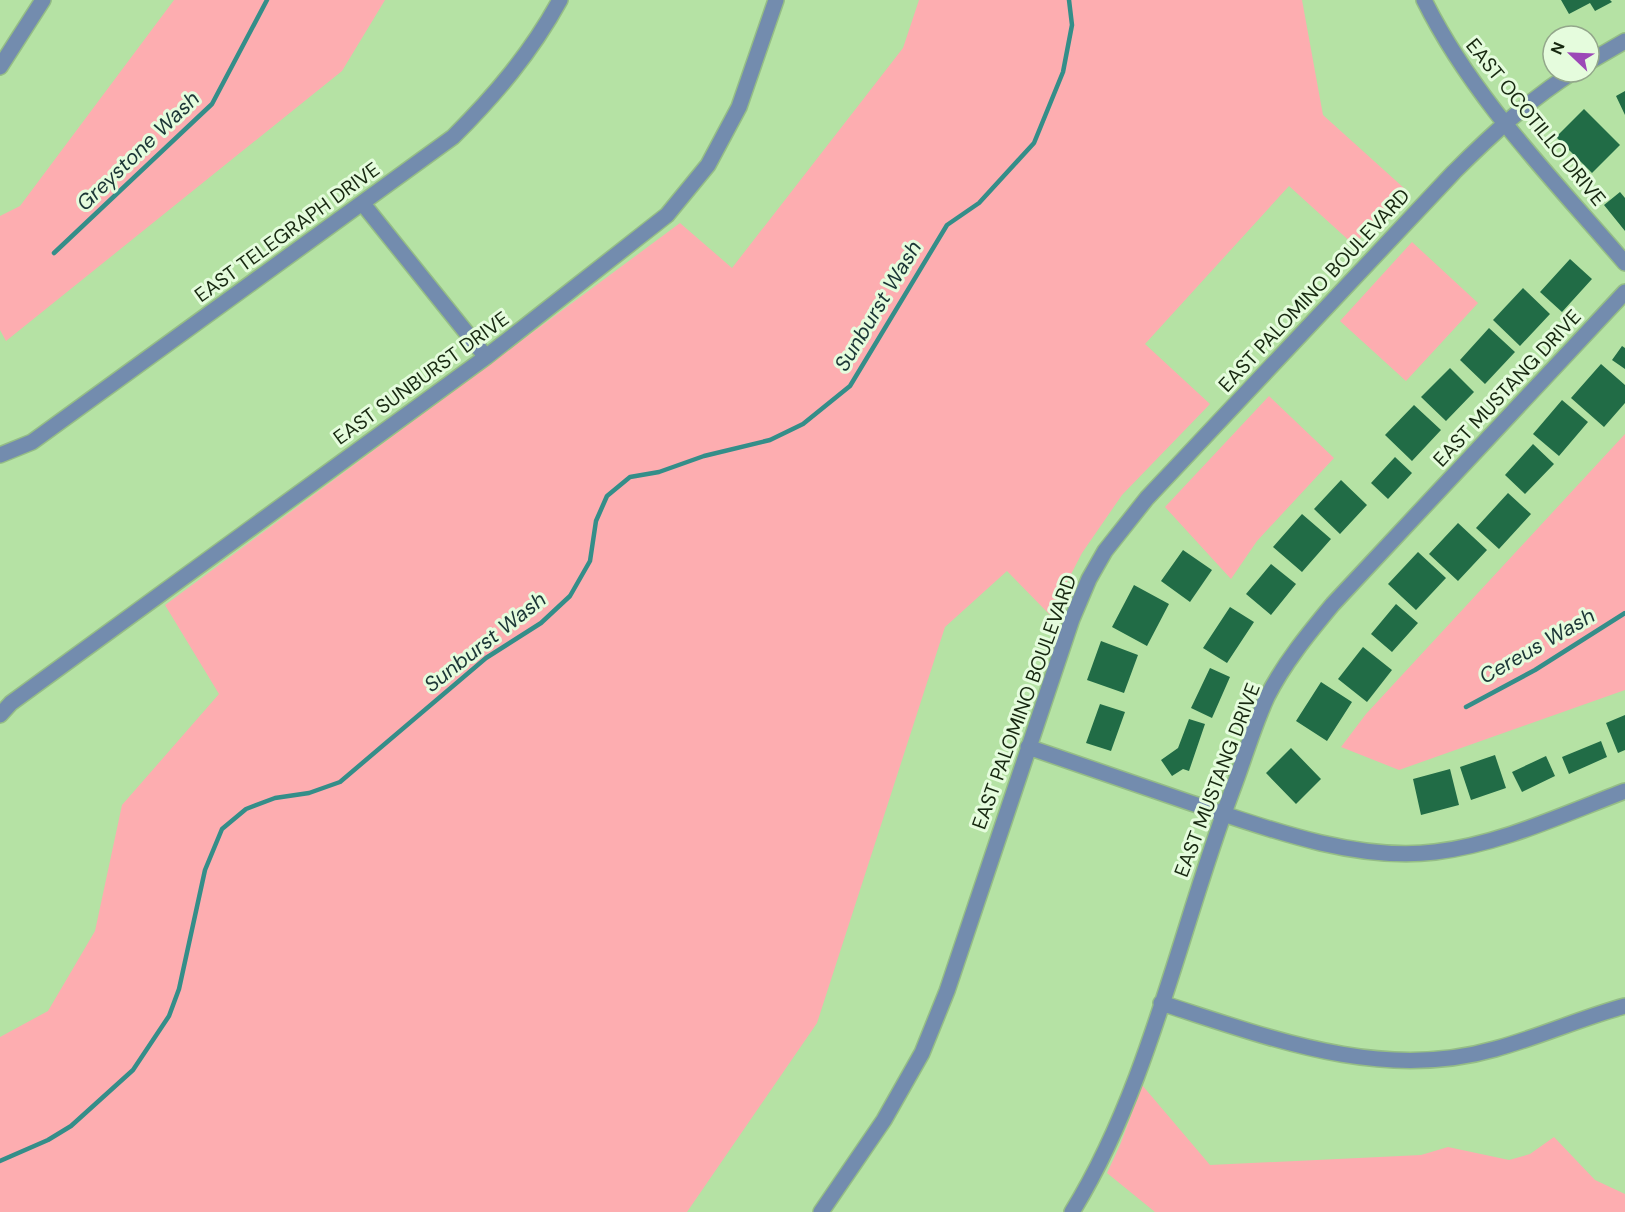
<svg xmlns="http://www.w3.org/2000/svg" width="1625" height="1212" viewBox="0 0 1625 1212" font-family="'DM Sans',sans-serif">
  <style>
    .green { fill: #fdadb0 }
    .lines { fill: none; stroke-linecap: round; stroke-linejoin: round }
    .stream { stroke: #348e89; stroke-width: 4.5 }
    .building { fill: #216c46 }
    .minor-casing { stroke: #95bd86; stroke-width: 18 }
    .minor { stroke: #738cae; stroke-width: 15 }
    .labels { text-anchor: middle; dominant-baseline: central; stroke-width: 6; stroke-linejoin: round; paint-order: stroke }
    .street-label { font-size: 20px; fill: #172810; stroke: #e5fcdd }
    .water-label { font-size: 21px; font-style: italic; fill: #1b3636; stroke: #e5fcdd }
  </style>
  <rect width="100%" height="100%" fill="#b5e2a4"/>
  <path class="green" d="M174,0H385L342,71L6,341L0,330V216L20,206Z
    M919,0H1302L1323,115L1405,189L1354,245L1289,186L1145,344L1210,404L1122,495L1082,553L1050,615L1007,571L945,627L817,1023L687,1212H0V1037L48,1011L95,931L122,805L219,694L165,605L680,223L732,268L903,48Z
    M1412,242L1478,303L1406,381L1340,321Z
    M1269,396L1334,458L1257,541L1231,579L1165,507Z
    M1625,434V690L1399,770L1341,747L1366,714Z
    M1142,1085L1210,1165L1421,1155L1448,1147L1509,1160L1530,1154L1554,1137L1595,1180L1625,1194V1212H1155L1107,1173L1120,1145Z"/>
  <g class="lines">
    <path class="stream" d="M54,253L212,104L267,0
      M1466,707L1535,670L1625,613
      M0,1161L48,1140L71,1126L133,1070L169,1016L179,989L205,870L222,829L246,809L275,798L309,793L340,782L486,658L541,623L570,596L590,561L596,521L607,496L630,477L659,472L704,456L770,440L803,424L850,386L947,225L979,203L1034,143L1063,72L1072,25L1069,0"/>
  </g>
  <path class="building" d="M1561,0H1610L1612,2L1595,11L1590,3L1569,14Z
    M1625,91V115L1616,96Z
    M1584,109L1620,145L1592,173L1556,137Z
    M1620,192L1625,198V231L1604,205Z
    M1570,259L1592,279L1562,312L1540,292Z
    M1523,288L1550,314L1520,346L1493,320Z
    M1489,328L1515,352L1485,384L1460,360Z
    M1622,346L1625,348V369L1612,360Z
    M1601,364L1625,385V403L1604,427L1571,398Z
    M1450,368L1474,392L1446,421L1421,397Z
    M1562,400L1588,422L1559,456L1533,434Z
    M1414,405L1441,430L1412,461L1385,435Z
    M1533,444L1554,464L1525,494L1505,475Z
    M1395,457L1412,473L1388,499L1371,483Z
    M1341,480L1367,505L1340,534L1314,509Z
    M1508,493L1531,514L1499,549L1476,528Z
    M1302,514L1331,539L1302,572L1273,547Z
    M1458,523L1487,550L1458,581L1429,554Z
    M1183,550L1212,570L1190,602L1161,581Z
    M1418,552L1446,578L1416,610L1388,584Z
    M1271,564L1296,584L1271,615L1246,594Z
    M1134,585L1169,604L1147,646L1112,627Z
    M1396,604L1418,623L1392,652L1371,634Z
    M1230,607L1254,622L1227,663L1203,648Z
    M1101,641L1138,655L1124,693L1087,680Z
    M1363,647L1392,670L1367,702L1338,679Z
    M1210,668L1230,677L1212,718L1191,708Z
    M1321,682L1352,702L1327,741L1296,721Z
    M1100,704L1125,712L1111,751L1086,743Z
    M1625,715V750L1618,753L1606,723Z
    M1189,719L1205,724L1189,771L1183,769L1172,776L1161,760L1178,748Z
    M1601,741L1607,757L1569,774L1562,757Z
    M1291,748L1321,779L1296,804L1266,773Z
    M1495,755L1506,788L1471,800L1460,767Z
    M1546,756L1555,776L1522,792L1512,772Z
    M1450,769L1459,805L1421,815L1413,779Z"/>
  <g class="lines">
    <g class="minor-casing">
      <path id="minor" d="M1424,0C1473,99 1554,180 1625,263
        M1589,62L1625,41
        M0,67L43,0
        M363,204L486,357
        M0,455L32,442L453,137C495,95 531,53 560,0
        M0,715L11,703L486,357L667,215L708,165L739,107L776,0
        M1028,747C1082,766 1137,784 1191,803C1265,828 1356,862 1435,852C1501,844 1564,814 1625,791
        M1161,1003C1268,1037 1380,1082 1495,1049C1539,1037 1581,1018 1625,1006
        M821,1212L884,1120L922,1053L947,991L1072,619L1089,579L1105,551L1147,498L1454,172C1492,134 1528,101 1573,72
        M1072,1212C1149,1087 1180,929 1232,791C1244,760 1253,727 1267,697C1284,663 1309,633 1333,604L1625,292"/>
    </g>
    <use href="#minor" class="minor"/>
  </g>
  <g class="labels">
    <g class="street-label">
      <text transform="translate(1536 122) rotate(51)">EAST OCOTILLO DRIVE</text>
      <text transform="translate(287 232) rotate(-36)">EAST TELEGRAPH DRIVE</text>
      <text transform="translate(1314 290) rotate(-47)">EAST PALOMINO BOULEVARD</text>
      <text transform="translate(421 378) rotate(-36)">EAST SUNBURST DRIVE</text>
      <text transform="translate(1507 388) rotate(-47)">EAST MUSTANG DRIVE</text>
      <text transform="translate(1024 702) rotate(-70)">EAST PALOMINO BOULEVARD</text>
      <text transform="translate(1217 780) rotate(-69)">EAST MUSTANG DRIVE</text>
    </g>
    <g class="water-label">
      <text transform="translate(138 151) rotate(-44)">Greystone Wash</text>
      <text transform="translate(878 306) rotate(-59)">Sunburst Wash</text>
      <text transform="translate(485 642) rotate(-38)">Sunburst Wash</text>
      <text transform="translate(1537 646) rotate(-30)">Cereus Wash</text>
    </g>
  </g>
  <g transform="translate(1571 54) rotate(293)"><circle r="28" fill="#e5fcdd" stroke="#93a78b" stroke-width="1.5"/>
  <path d="M0-4.5L10 22L0 15L-10 22Z" fill="#9c48b7"/>
  <text y="-9" font-size="16" font-weight="bold" text-anchor="middle" fill="#172810">N</text>
  </g>
</svg>
